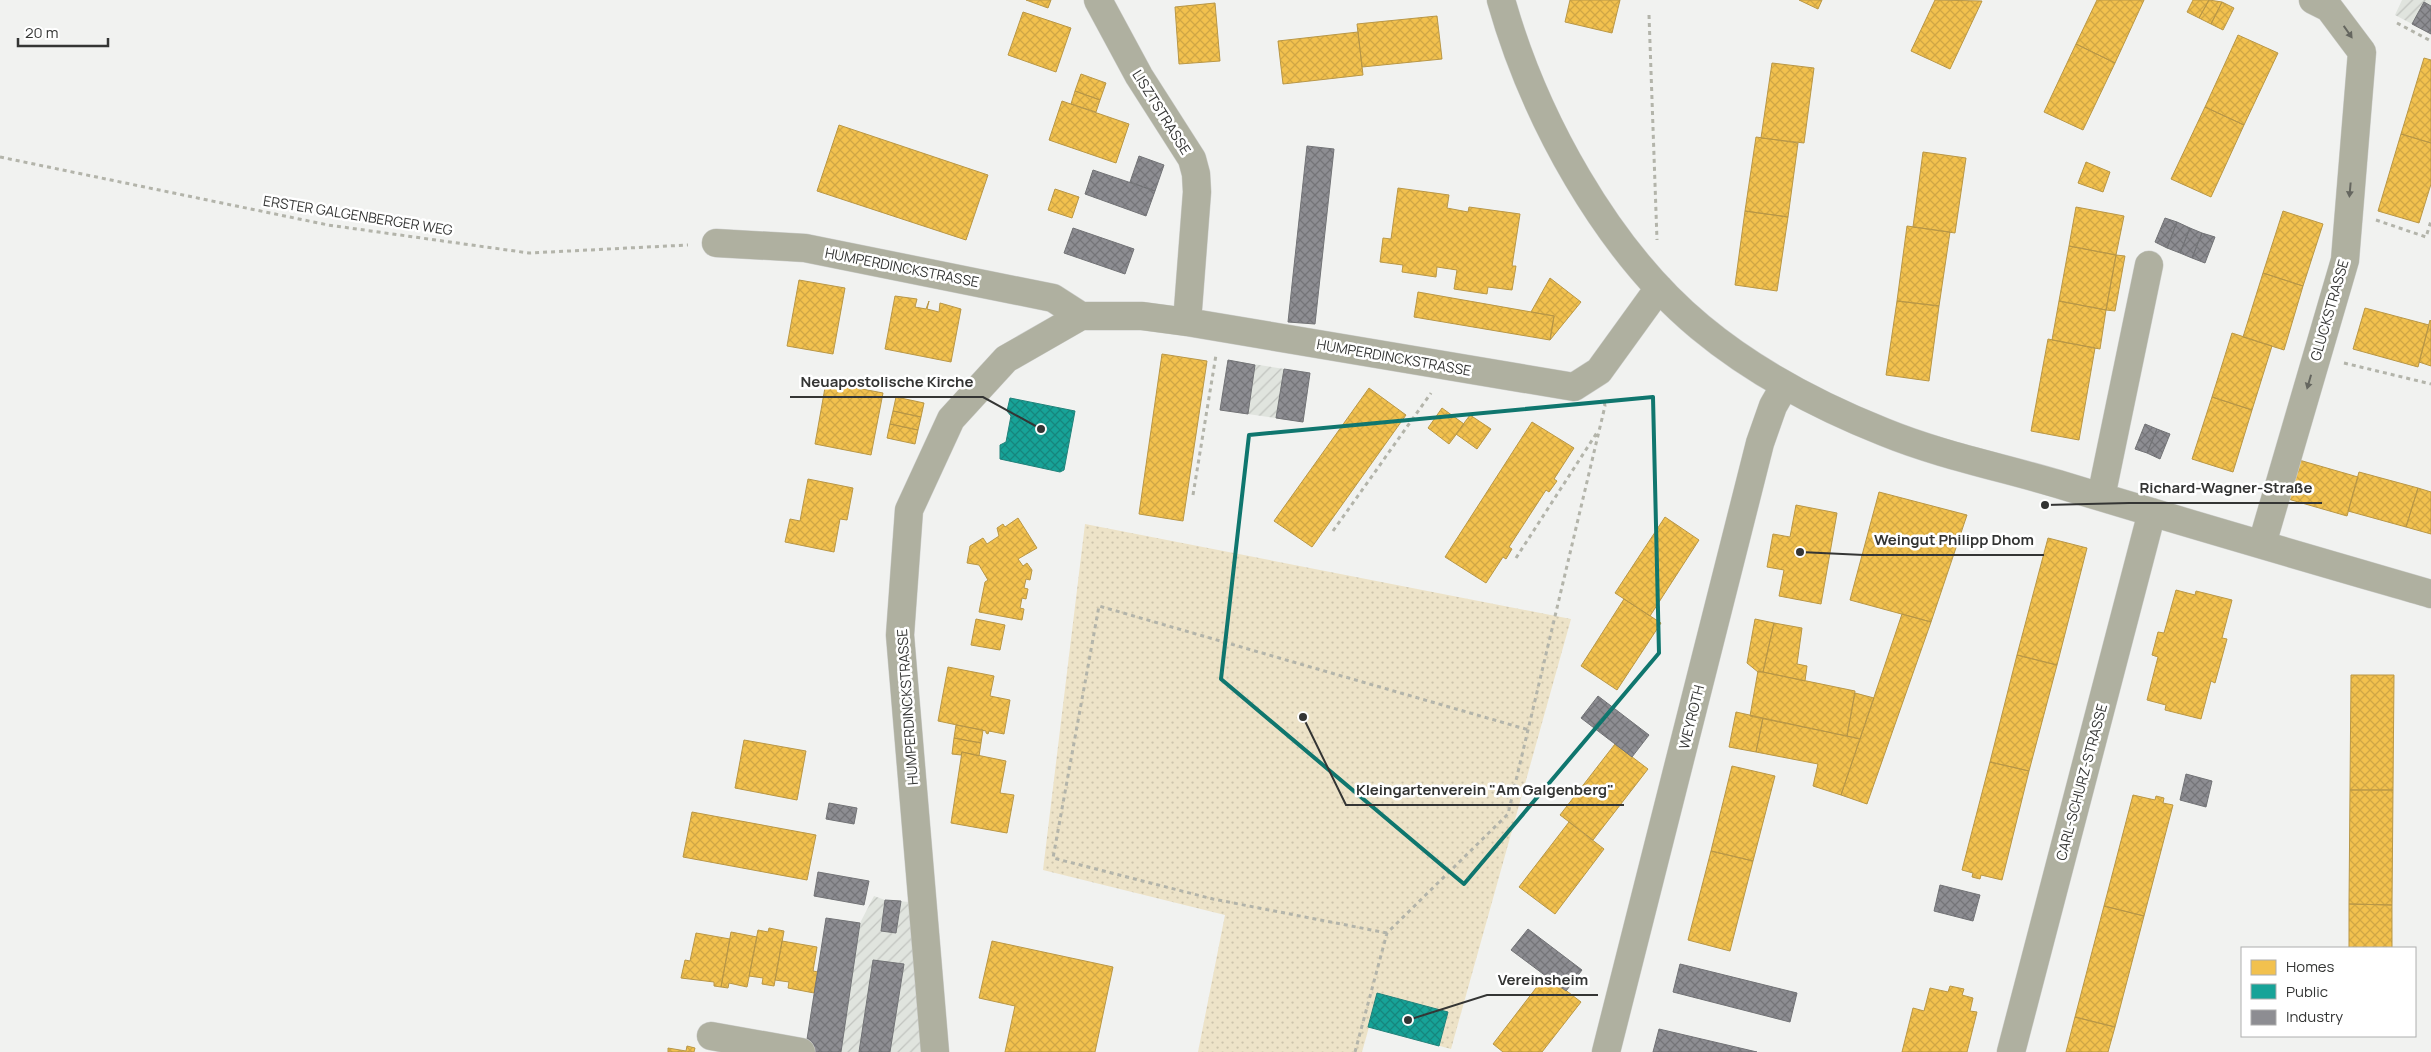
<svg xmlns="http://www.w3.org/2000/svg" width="2431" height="1052" viewBox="0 0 2431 1052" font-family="Manrope,sans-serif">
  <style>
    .industrial { fill: url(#industrial-furrows) }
    .park { fill: url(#park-dots) }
    .homes { fill: url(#homes-cross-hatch); stroke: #b99746 }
    .public { fill: url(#public-cross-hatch); stroke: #20827a }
    .industry { fill: url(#industry-cross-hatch); stroke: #727376 }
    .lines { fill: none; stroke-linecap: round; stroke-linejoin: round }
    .minor-casing { stroke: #cfd0ce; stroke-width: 29 }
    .path { stroke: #b3b4aa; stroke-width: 3; stroke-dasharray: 4 4; stroke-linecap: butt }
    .minor { stroke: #afb0a0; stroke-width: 28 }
    .oneway { fill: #65665f }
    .marked { fill: none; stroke: #0f766e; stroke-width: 4; stroke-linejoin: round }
    .labels { text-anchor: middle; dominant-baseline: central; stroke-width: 5; stroke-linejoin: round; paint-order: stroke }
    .street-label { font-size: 14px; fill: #343534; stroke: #fff }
    .leader { fill: none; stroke: #343534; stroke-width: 2 }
    .callout-dot { fill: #343534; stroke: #fff; stroke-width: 2 }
    .callout-label { font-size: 15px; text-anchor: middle; font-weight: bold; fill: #343534; stroke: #fff; stroke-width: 5; stroke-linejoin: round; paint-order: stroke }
  </style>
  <defs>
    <pattern id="industrial-furrows" width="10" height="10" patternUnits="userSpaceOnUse" patternTransform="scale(1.25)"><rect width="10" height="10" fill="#e0e4de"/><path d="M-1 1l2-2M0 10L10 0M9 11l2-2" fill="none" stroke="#c1c4bf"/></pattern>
    <pattern id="park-dots" width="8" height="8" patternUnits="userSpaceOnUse" patternTransform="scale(1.25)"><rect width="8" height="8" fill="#ede3c8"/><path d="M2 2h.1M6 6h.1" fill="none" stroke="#ccc3ac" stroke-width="1.8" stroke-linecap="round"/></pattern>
    <pattern id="homes-cross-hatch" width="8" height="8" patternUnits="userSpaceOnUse" patternTransform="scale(1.25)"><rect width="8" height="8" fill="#f2c14e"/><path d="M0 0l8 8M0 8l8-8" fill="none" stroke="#d0a645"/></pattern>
    <pattern id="public-cross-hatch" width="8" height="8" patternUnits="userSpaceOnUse" patternTransform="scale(1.25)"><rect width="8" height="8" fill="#17a398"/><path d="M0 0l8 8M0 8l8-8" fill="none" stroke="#16867d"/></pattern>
    <pattern id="industry-cross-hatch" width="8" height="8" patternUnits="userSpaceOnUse" patternTransform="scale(1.25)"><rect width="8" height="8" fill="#8d8d92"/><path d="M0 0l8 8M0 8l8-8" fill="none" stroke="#747478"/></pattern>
  </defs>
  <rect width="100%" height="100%" fill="#f1f2f0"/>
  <path class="industrial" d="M2402,0H2431V34L2395,15Z
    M1228,360L1310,373L1303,422L1220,410Z
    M874,896L885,900L922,903L935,1052H805L826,918L860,923Z"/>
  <path class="park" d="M1085,524L1571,619L1451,1049L1369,1027L1362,1052H1198L1225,915L1043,870Z"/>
  <path class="homes" d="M1026,0H1051L1048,8Z
    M1570,0H1620L1612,33L1565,22Z
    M1799,0H1822L1818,9Z
    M1935,0L1982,1L1950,69L1911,51Z
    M2097,0H2144L2115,63L2076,44Z
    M2193,0H2209L2199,18L2187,12Z
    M2209,0L2222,2L2211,24L2199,18Z
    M2222,2L2234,8L2223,30L2211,24Z
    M1215,3L1220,61L1179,64L1175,7Z
    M1023,12L1071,28L1056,72L1008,55Z
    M1437,16L1442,59L1362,67L1357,24Z
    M1358,32L1363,75L1283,84L1278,41Z
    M2238,35L2278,53L2244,125L2205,107Z
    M2076,44L2115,63L2083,130L2044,112Z
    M2424,58L2431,60V143L2401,134Z
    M1772,63L1814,68L1804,143L1761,138Z
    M1081,74L1106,83L1100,100L1075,91Z
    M1075,91L1100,100L1096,112L1071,104Z
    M1062,101L1129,124L1116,163L1049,140Z
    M2205,107L2244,125L2211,197L2171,179Z
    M839,125L988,175L966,240L817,191Z
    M2401,134L2431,143V184L2419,223L2378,211Z
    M1756,137L1798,143L1788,217L1745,211Z
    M1923,152L1966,158L1955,233L1913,227Z
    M2086,162L2110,172L2103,192L2078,183Z
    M1398,188L1449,195L1447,208L1468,212L1469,207L1520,214L1512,266H1516L1512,290L1488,287L1487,294L1454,289L1457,270L1437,267L1436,277L1402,272L1403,265L1380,262L1383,238L1391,239Z
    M1055,189L1079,197L1072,218L1048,210Z
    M2076,207L2124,216L2116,255L2069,246Z
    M1745,211L1788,217L1777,291L1735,285Z
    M2283,211L2323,224L2303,286L2263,273Z
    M1907,226L1950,232L1939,306L1897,301Z
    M2069,246L2116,255L2106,310L2059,301Z
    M2116,255L2125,256L2115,311L2106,310Z
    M2263,273L2303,286L2284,350L2243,337Z
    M1550,278L1581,302L1550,340L1554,316L1531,312Z
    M799,280L845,288L833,354L787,346Z
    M1418,292L1554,316L1550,340L1414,317Z
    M895,296L917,299L915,307L926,309L929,301L927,309L939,312L940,303L961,309L951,362L885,349Z
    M1897,301L1939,306L1929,381L1886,375Z
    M2059,301L2106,310L2100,349L2052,340Z
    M2365,308L2429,325L2418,367L2353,349Z
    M2430,320L2431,321V366L2419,362Z
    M2232,333L2272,346L2252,410L2212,397Z
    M2048,339L2095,348L2079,440L2031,431Z
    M1162,354L1207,361L1183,521L1139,514Z
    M826,382L883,393L871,455L815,444Z
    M1369,388L1406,415L1312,547L1274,521Z
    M896,397L924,403L921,417L893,411Z
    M2212,397L2252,410L2233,472L2192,459Z
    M1442,408L1464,424L1449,444L1428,428Z
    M893,411L921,417L918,430L890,424Z
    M1470,415L1491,429L1477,449L1456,434Z
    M1532,422L1574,448L1554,479L1557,481L1549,492L1546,490L1509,547L1512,549L1506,559L1503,557L1486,583L1445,557Z
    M890,424L918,430L915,444L887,438Z
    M2299,460L2358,477L2347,516L2288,499Z
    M2359,472L2418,488L2406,527L2348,511Z
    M808,479L853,488L847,520L840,519L834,552L785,542L790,519L800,521Z
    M2418,488L2431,492V534L2406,527Z
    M1879,492L1967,515L1931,622L1850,600Z
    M1796,505L1837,513L1821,604L1779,596L1784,570L1767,567L1773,534L1790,537Z
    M1665,517L1699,540L1650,616L1615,593Z
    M1018,518L1037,548L1018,559L1023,566L1027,563L1032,570L1030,580L1026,579L1024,588L1028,589L1026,599L1022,598L1020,608L1024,609L1022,620L979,612L985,582L988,580L979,565L967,563L970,546L983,538L987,544L999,536L997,528L1003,524L1005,527Z
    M2048,538L2087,548L2057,665L2017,655Z
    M2176,590L2195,595L2196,591L2232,600L2222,638L2227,639L2215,683L2211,681L2201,719L2165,710L2166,705L2147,700L2158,657L2152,655L2158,632L2164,633Z
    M1624,599L1661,623L1617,690L1581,666Z
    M1902,614L1931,622L1867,804L1841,795Z
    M976,619L1005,625L1000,650L971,645Z
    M1755,619L1774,623L1763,672H1758L1747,663Z
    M1774,623L1802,628L1797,664L1807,666L1805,681L1763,672Z
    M2017,655L2057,665L2029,771L1990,762Z
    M948,667L994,676L990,696L1010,700L1004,734L989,731L988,734L986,733V731L938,721Z
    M1758,671L1855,691L1847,736L1750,716Z
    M2351,675H2394L2393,790H2350Z
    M1855,693L1874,698L1860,739L1847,736Z
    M1736,712L1763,718L1756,752L1729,747Z
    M1763,718L1860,739L1841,795L1813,786L1818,764L1756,752Z
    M956,725L983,730L981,743L954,738Z
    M954,738L981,743L979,756L962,752L961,755L952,754Z
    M744,740L806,751L797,800L735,788Z
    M1615,744L1648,769L1593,840L1560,815Z
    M962,752L1006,761L1000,793L1014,795L1007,833L951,823Z
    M1990,762L2029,771L2002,880L1981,875L1980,879L1972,877L1973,873L1962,870Z
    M1732,766L1775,776L1753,861L1711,851Z
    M2350,790H2393L2392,905L2349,904Z
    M2133,795L2155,800L2156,796L2164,798L2163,803L2173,805L2144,916L2104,906Z
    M692,812L816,835L807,880L683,857Z
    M1569,822L1604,849L1555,914L1519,887Z
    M1711,851L1753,861L1730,951L1688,940Z
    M2349,904L2392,905V948H2349Z
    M2104,906L2144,916L2115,1027L2075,1017Z
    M769,928L784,931L774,986L762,984L763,978L749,976L758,930L768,932Z
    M731,932L757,937L747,987L729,983L728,988L721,987Z
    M696,933L730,939L721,987L714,986V982L681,978L685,960L690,961Z
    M782,941L817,947L813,971L818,972L814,993L788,988L789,982L775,980Z
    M992,941L1113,967L1095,1052H1005L1015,1006L979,998Z
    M1546,975L1581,1002L1542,1052H1503L1493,1044Z
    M1950,986L1964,989L1962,995L1973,998L1970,1011L1977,1012L1967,1052H1902L1913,1008L1924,1011L1930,988L1948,992Z
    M2075,1017L2115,1027L2108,1052H2066Z
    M687,1046L695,1048L694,1052H668V1048L686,1051Z"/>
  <path class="public" d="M1010,398L1075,411L1064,470L1060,472L1000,459V445L1006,442L1011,416L1007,411Z
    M1377,993L1448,1012L1439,1046L1368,1027Z"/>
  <path class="industry" d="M2424,2L2431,6V34L2412,24Z
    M1307,146L1334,149L1315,324L1288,322Z
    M1139,156L1164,165L1155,191L1130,182Z
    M1093,170L1155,191L1146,216L1085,194Z
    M2165,218L2177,222L2167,248L2155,242Z
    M2177,222L2190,228L2180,253L2167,248Z
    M1073,228L1134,249L1125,274L1064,253Z
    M2190,228L2202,233L2192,258L2180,253Z
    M2202,233L2215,237L2205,263L2192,258Z
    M1228,360L1255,365L1248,414L1220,410Z
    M1284,369L1310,373L1303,422L1276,418Z
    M2145,424L2157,429L2147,453L2135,449Z
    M2157,429L2170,434L2160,459L2147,453Z
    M1598,696L1649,735L1632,757L1581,718Z
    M2186,774L2212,781L2206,807L2180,800Z
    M829,803L857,808L854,824L826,819Z
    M818,872L869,881L864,905L814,896Z
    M1940,885L1980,895L1973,921L1934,911Z
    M885,900L901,901L896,933L881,931Z
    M826,918L860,923L841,1052H805Z
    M1528,929L1582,970L1566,991L1511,950Z
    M873,960L904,964L890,1052H859Z
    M1680,964L1797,993L1790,1022L1673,992Z
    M1659,1029L1757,1052H1653Z"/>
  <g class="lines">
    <g class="minor-casing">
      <path id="minor" d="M1098,0L1139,76L1192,159L1196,174L1197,192L1187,322
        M1501,0C1534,117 1606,249 1700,327C1754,372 1819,406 1884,432C1940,455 2001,467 2058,484C2182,522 2307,558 2431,594
        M716,243L805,248L1053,298L1081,316
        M2101,497L2149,265
        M2262,544L2345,260L2362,52L2329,8L2313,0
        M711,1036L801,1052
        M935,1052L900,635L909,510L951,419L1006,359L1081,316H1142L1187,322L1574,387L1599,371L1659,288
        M1606,1052L1760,443L1773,406L1785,385
        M2011,1052L2152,512"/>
    </g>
    <path class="path" d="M1649,15L1657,240
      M2397,23L2431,41
      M0,157L328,225L529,253L688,245
      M2376,220L2426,237L2431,221
      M2344,363L2431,384
      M1193,495L1216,355
      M1333,531L1431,393
      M1516,558L1598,431
      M1387,933L1213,899L1053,858L1099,606L1529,730
      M1355,1052L1387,933L1508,814L1605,406L1604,401"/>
    <use href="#minor" class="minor"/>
  </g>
  <defs><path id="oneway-solid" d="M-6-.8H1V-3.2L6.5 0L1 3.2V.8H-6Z" transform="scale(1.25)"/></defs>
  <g class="oneway">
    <use href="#oneway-solid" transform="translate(2348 32) rotate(55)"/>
    <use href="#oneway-solid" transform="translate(2350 190) rotate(95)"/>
    <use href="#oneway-solid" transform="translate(2309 382) rotate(106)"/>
  </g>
  <path class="marked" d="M1653,397L1659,653L1464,884L1221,679L1249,435Z"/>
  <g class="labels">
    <g class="street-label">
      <text transform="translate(1162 112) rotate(58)">LISZTSTRASSE</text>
      <text transform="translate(358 215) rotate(9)">ERSTER GALGENBERGER WEG</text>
      <text transform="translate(902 267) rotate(11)">HUMPERDINCKSTRASSE</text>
      <text transform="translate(2329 310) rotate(-74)">GLUCKSTRASSE</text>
      <text transform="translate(1394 357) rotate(10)">HUMPERDINCKSTRASSE</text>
      <text transform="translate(907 707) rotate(-94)">HUMPERDINCKSTRASSE</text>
      <text transform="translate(1691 717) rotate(-76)">WEYROTH</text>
      <text transform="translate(2081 782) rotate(-75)">CARL-SCHURZ-STRASSE</text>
    </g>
  </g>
  <path class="leader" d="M1041 429L983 397H790M2045 505L2129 503H2322M1800 552L1864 555H2044M1303 717L1346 805H1624M1408 1020L1487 995H1598"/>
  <g class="callout-dot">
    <circle cx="1041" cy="429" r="5"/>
    <circle cx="2045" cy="505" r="5"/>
    <circle cx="1800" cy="552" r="5"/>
    <circle cx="1303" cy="717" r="5"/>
    <circle cx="1408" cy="1020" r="5"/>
  </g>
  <g class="callout-label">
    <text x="887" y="387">Neuapostolische Kirche</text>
    <text x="2226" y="493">Richard-Wagner-Straße</text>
    <text x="1954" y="545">Weingut Philipp Dhom</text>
    <text x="1485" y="795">Kleingartenverein "Am Galgenberg"</text>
    <text x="1543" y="985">Vereinsheim</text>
  </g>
  <rect x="2241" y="947" width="175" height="90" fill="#ffffff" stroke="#aeaeae"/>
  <rect x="2251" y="960" width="25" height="15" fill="#f2c14e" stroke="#aeaeae"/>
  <text x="2286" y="972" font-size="15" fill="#343534">Homes</text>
  <rect x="2251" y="984" width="25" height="15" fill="#17a398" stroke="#aeaeae"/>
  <text x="2286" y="997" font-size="15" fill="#343534">Public</text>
  <rect x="2251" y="1010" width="25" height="15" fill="#8d8d92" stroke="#aeaeae"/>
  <text x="2286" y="1022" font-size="15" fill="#343534">Industry</text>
  <path d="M18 38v8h90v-8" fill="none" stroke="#343534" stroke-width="2.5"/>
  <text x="25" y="38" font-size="15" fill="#343534" stroke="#ffffff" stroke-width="4" paint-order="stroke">20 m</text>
</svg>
